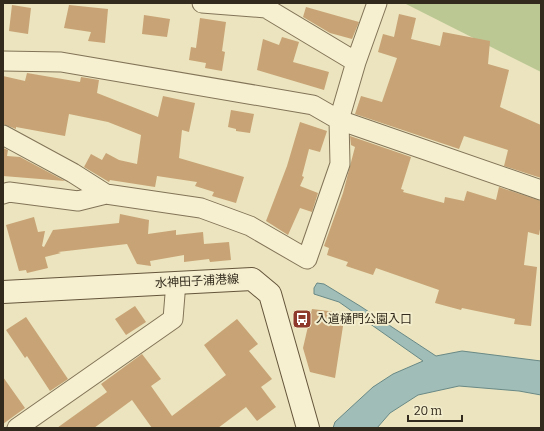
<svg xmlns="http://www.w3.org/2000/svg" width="544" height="431" viewBox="0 0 544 431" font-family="Bitter,'Noto Sans JP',serif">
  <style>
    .green { fill: #bbc893 }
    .water { fill: #a1bdb8; stroke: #698986 }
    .building { fill: #c8a375 }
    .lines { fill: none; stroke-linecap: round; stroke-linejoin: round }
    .street-casing { stroke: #827458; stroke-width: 21 }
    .secondary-casing { stroke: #64553b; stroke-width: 24 }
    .street { stroke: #f7f0d0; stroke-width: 19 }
    .secondary { stroke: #f7f0d0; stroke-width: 22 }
    .labels { text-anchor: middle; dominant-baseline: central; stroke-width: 4; stroke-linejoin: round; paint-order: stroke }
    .street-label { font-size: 12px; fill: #322a1c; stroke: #f3edcd }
    .poi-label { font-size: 12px; fill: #322a1c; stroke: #f3edcd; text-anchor: start }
  </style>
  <rect width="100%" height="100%" fill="#ebe4be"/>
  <path class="green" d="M404,3H541V72Z"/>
  <path class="water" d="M317,283L324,284L360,306L436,356L462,351L541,361V395L519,391L459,386L418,395L390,413L377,428H333L335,422L373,387L393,374L423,361L339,302L314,294V288Z"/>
  <path class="building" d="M12,5L31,8L28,34L9,31Z
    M69,5L108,9L105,43L88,41L91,32L64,28Z
    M306,7L359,22L352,39L330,33L303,17Z
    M399,14L416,18L411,39L440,46L443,32L490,41L488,64L509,70L500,107L541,125V178L504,166L508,150L464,136L459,149L355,114L361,96L382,102L397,58L378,52L383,34L394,37Z
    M144,15L170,19L167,37L142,34Z
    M200,18L226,22L222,51L225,52L222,71L205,68L206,63L189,60L191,47L196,48Z
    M282,37L299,42L293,62L329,72L324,90L257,70L263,39L279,45Z
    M27,73L80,82L81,77L99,80L97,93L158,117L163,96L195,103L189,132L182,130L179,158L244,177L236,203L212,196L214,192L195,186L197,182L157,176L155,187L110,180L109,182L84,167L91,154L102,160L106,153L119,160L137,164L141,135L108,122L69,114L65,136L16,127V129L3,124V76L25,81Z
    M231,110L254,114L250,133L236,131V129L228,127Z
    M300,122L327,131L320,152L309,149L302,176L304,177L300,186L318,193L312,212L300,208L288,235L266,221L287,166Z
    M350,136L411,157L401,189L404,190L403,192L444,203L445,197L464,201L467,191L496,200L499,187L541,201V223L539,235L528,232L524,265L537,267L531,326L514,324L515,319L462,308L461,310L435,303L439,290L376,268L373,275L346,266L348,262L327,255L329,248L324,246L343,193L355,147L351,145Z
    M3,148L8,150L7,156L20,157L65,181L3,176Z
    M120,214L149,220L148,234L176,230V235L203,232L204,244L229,242L231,260L210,262L209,259L184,262V255L150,261L151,266L137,264L127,244L58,252L61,253L45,257L48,268L27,273L26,270L19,271L6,225L34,217L38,232L45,231L42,246L44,247L53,230L119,223Z
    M135,306L146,322L126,335L115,319Z
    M312,309L345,313L335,378L310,372L303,348Z
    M26,317L68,379L50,391L27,356L25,358L6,330Z
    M237,319L258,344L249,351L272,379L261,387L276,407L257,421L246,407L218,428H152L132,400L94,428H57L107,392L101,384L142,354L161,379L151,386L172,416L226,375L204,345Z
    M3,377L25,408L3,424Z"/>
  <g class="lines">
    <g class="street-casing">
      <path id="street" d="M202,3L266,8L356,62
        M3,61L61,62L313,105L339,120L541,190
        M3,135L73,173L106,194
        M3,194L9,192L78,201L106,194L201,208L250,226L307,259L340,164L339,120L356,62L377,3
        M17,428L173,319L176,282"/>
    </g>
    <g class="secondary-casing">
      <path id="secondary" d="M3,292L252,279L270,294L308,428"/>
    </g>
    <use href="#street" class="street"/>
    <use href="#secondary" class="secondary"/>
  </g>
  <defs>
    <g id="bus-square" transform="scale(1)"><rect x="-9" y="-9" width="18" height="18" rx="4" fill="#8e372b" stroke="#f3edcd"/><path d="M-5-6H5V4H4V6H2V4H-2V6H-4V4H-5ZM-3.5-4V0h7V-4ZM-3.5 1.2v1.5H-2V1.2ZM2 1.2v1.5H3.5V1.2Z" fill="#fff"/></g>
  </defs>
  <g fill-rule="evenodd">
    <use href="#bus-square" x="302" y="319"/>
  </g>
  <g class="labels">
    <g class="street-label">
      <text transform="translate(197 281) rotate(-3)">水神田子浦港線</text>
    </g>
    <g class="poi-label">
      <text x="316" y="319">入道樋門公園入口</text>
    </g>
  </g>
  <rect width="544" height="431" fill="none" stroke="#322a1c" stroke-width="8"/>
  <path d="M408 415v6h54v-6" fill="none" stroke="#322a1c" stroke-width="2"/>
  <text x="414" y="415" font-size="12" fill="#322a1c" stroke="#f3edcd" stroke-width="3" paint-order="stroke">20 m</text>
</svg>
